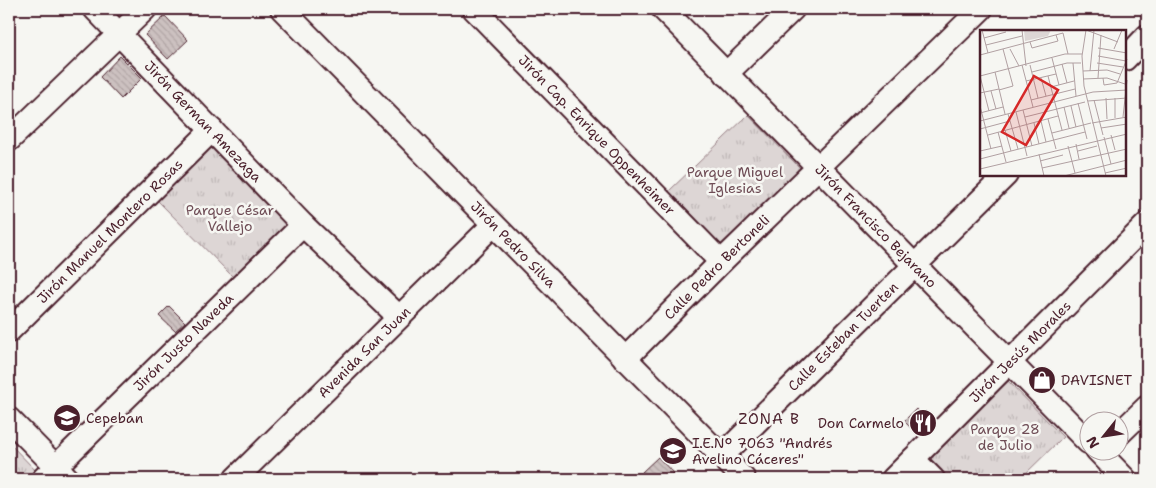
<svg xmlns="http://www.w3.org/2000/svg" width="1156" height="488" viewBox="0 0 1156 488" font-family="'Shantell Sans',sans-serif">
  <style>
    .grass { fill: url(#grass-tufts); stroke: #947a80 }
    .building { fill: url(#building-back-hatch); stroke: #4a1f2b }
    .lines { fill: none; stroke-linecap: round; stroke-linejoin: round }
    .minor-casing { stroke: #4a1f2b; stroke-width: 26 }
    .minor { stroke: #f6f6f2; stroke-width: 22 }
    .labels { text-anchor: middle; dominant-baseline: central; stroke-width: 5; stroke-linejoin: round; paint-order: stroke }
    .street-label { font-size: 14px; fill: #4a1f2b; stroke: #f6f6f2 }
    .park-label { font-size: 14px; fill: #6f4d56; stroke: #f6f6f2 }
    .poi-label { font-size: 14px; fill: #4a1f2b; stroke: #f6f6f2; text-anchor: start }
    .neighbourhood-label { font-size: 15px; letter-spacing: 1px; fill: #4a1f2b; stroke: #f6f6f2 }
    .inset-road { fill: none; stroke: #b1a0a2; stroke-width: 1 }
    .view { fill: #d62828; fill-opacity: 0.15; stroke: #d62828; stroke-width: 2.5 }
    .inset-edge { fill: none; stroke: #4a1f2b; stroke-width: 2.5 }
  </style>
  <defs>
    <pattern id="grass-tufts" width="24" height="20" patternUnits="userSpaceOnUse" patternTransform="scale(1.25)"><rect width="24" height="20" fill="#ddd6d5"/><path d="M3 7l-1-3M5 7V3M7 7l1-3M15 17l-1-3M17 17v-4M19 17l1-3" fill="none" stroke="#bfb7b7"/></pattern>
    <pattern id="building-back-hatch" width="6" height="6" patternUnits="userSpaceOnUse" patternTransform="scale(1.25)"><rect width="6" height="6" fill="#ccc1c0"/><path d="M-1 5l2 2M0 0l6 6M5-1l2 2" fill="none" stroke="#b1a5a5"/></pattern>
  </defs>
  <rect width="100%" height="100%" fill="#f6f6f2"/>
  <filter id="ink" filterUnits="userSpaceOnUse"><feTurbulence type="fractalNoise" baseFrequency=".02" numOctaves="2"/><feDisplacementMap in="SourceGraphic" scale="10" xChannelSelector="R" yChannelSelector="G"/><feConvolveMatrix kernelMatrix="1 2 1 2 8 2 1 2 1" color-interpolation-filters="sRGB"/></filter>
  <g filter="url(#ink)">
    <path class="grass" d="M748,115L802,170L723,246L669,191Z
      M213,145L291,225L236,280L157,200Z
      M1006,379L1063,437L1020,479H950L927,456Z
      M9,443L39,474L33,479H9Z"/>
    <path class="building" d="M165,16L188,40L168,59L145,35Z
      M120,56L142,78L121,99L100,77Z
      M169,306L185,322L175,331L159,316Z
      M916,409L929,422L917,434L904,421Z
      M658,457L673,473L666,479H649L642,472Z"/>
    <g class="lines">
      <g class="minor-casing">
        <g id="minor">
          <path id="s1" d="M95,9L303,225L399,317"/>
          <path id="s2" d="M282,9L744,479"/>
          <path id="s3" d="M474,9L721,262"/>
          <path id="s4" d="M663,9L1088,442"/>
          <path d="M1125,59L1147,36"/>
          <path d="M726,74L793,9"/>
          <path d="M9,140L145,9"/>
          <path id="s5" d="M9,331L212,130"/>
          <path id="s6" d="M625,359L721,262L981,9"/>
          <path d="M9,419L68,479"/>
          <path d="M1118,435L1147,407"/>
          <path d="M1097,450L1125,479"/>
          <path id="s7" d="M722,456L1006,175"/>
          <path d="M913,459L933,479"/>
          <path id="s8" d="M43,479L303,225"/>
          <path id="s9" d="M235,479L493,225"/>
          <path id="s10" d="M893,479L1147,224"/>
        </g>
      </g>
      <use href="#minor" class="minor"/>
    </g>
  </g>
  <defs>
    <g id="shop-disc" transform="scale(1.4375)"><circle r="9.5" fill="#4a1f2b" stroke="#f6f6f2"/><path d="M-5-2.5h2.3a2.7 3.5 0 0 1 5.4 0H5L5.5 6h-11ZM-1.5-2.5h3a1.5 2.3 0 0 0-3 0Z" fill="#fff"/></g>
    <g id="university-disc" transform="scale(1.4375)"><circle r="9.5" fill="#4a1f2b" stroke="#f6f6f2"/><path d="M0-5L7-2L0 1L-7-2ZM-4 1L0 2.5L4 1V4Q0 6-4 4Z" fill="#fff"/></g>
    <g id="restaurant-disc" transform="scale(1.4375)"><circle r="9.5" fill="#4a1f2b" stroke="#f6f6f2"/><path d="M-5-6h1v4h1v-4h1v4h1v-4h1v5L-1.5 .5V6h-2V.5L-5-1ZM5-6V6H3V1.5H1.5Q1.5-4 5-6Z" fill="#fff"/></g>
    <g id="school-disc" transform="scale(1.4375)"><circle r="9.5" fill="#4a1f2b" stroke="#f6f6f2"/><path d="M0-5L7-2L0 1L-7-2ZM-4 1L0 2.5L4 1V4Q0 6-4 4Z" fill="#fff"/></g>
  </defs>
  <g fill-rule="evenodd">
    <use href="#shop-disc" x="1042" y="380"/>
    <use href="#university-disc" x="67" y="418"/>
    <use href="#restaurant-disc" x="923" y="423"/>
    <use href="#school-disc" x="673" y="451"/>
  </g>
  <g class="labels">
    <g class="street-label">
      <text stroke="none"><textPath href="#s1" startOffset="156">Jirón German Amezaga</textPath></text>
      <text stroke="none"><textPath href="#s3" startOffset="176">Jirón Cap. Enrique Oppenheimer</textPath></text>
      <text stroke="none"><textPath href="#s4" startOffset="304">Jirón Francisco Bejarano</textPath></text>
      <text stroke="none"><textPath href="#s5" startOffset="142">Jirón Manuel Montero Rosas</textPath></text>
      <text stroke="none"><textPath href="#s2" startOffset="330">Jirón Pedro Silva</textPath></text>
      <text stroke="none"><textPath href="#s6" startOffset="130">Calle Pedro Bertoneli</textPath></text>
      <text stroke="none"><textPath href="#s7" startOffset="170">Calle Esteban Tuerten</textPath></text>
      <text stroke="none"><textPath href="#s8" startOffset="196">Jirón Justo Naveda</textPath></text>
      <text stroke="none"><textPath href="#s10" startOffset="180">Jirón Jesús Morales</textPath></text>
      <text stroke="none"><textPath href="#s9" startOffset="181">Avenida San Juan</textPath></text>
    </g>
    <g class="park-label">
      <text x="735" y="172">Parque Miguel<tspan x="735" dy="16">Iglesias</tspan></text>
      <text x="230" y="210">Parque César<tspan x="230" dy="16">Vallejo</tspan></text>
      <text x="1005" y="429">Parque 28<tspan x="1005" dy="16">de Julio</tspan></text>
    </g>
    <g class="poi-label">
      <text x="1061" y="380">DAVISNET</text>
      <text x="86" y="418">Cepeban</text>
      <text x="904" y="423" text-anchor="end">Don Carmelo</text>
      <text x="692" y="443">I.E.N° 7063 "Andrés<tspan x="692" dy="16">Avelino Cáceres"</tspan></text>
    </g>
    <g class="neighbourhood-label">
      <text x="769" y="419">ZONA B</text>
    </g>
  </g>
  <g transform="translate(980 30)">
    <rect width="146" height="146" fill="#f6f6f2"/>
    <path d="M44,0H71L68,6L45,11Z" fill="#ddd6d5"/>
    <path class="inset-road" d="M2,0L8,23M42,0L46,36M106,0L138,12M106,0L102,26L104,56L126,146M4,8L26,2M50,12L52,18L78,11L76,5M6,15L42,6M118,18L147,23M30,19L39,36M134,19L142,0M0,25L83,3L88,24M118,26L146,31M72,28L79,55M93,33L96,66M117,33L143,37M82,34L87,53M42,35L53,77M50,35L58,68M103,41L127,40L140,44M110,41L114,0M15,42L25,84M52,42L87,33H101M0,46L9,81M0,46L85,24H102M68,46L82,100M61,48L66,66M118,48L121,5M123,48L124,55L137,53L147,29M103,49L127,48L145,54M46,51L76,44M71,57L94,51M19,60L33,56L23,19M11,61L16,79M0,63L19,59M126,68L127,89M135,68V88M51,70L95,59M114,70L123,105M108,71L147,68M98,73L107,109M0,76L11,119M91,76L96,97M84,77L89,98M43,80L52,116M36,82L47,126M0,83L23,77M28,84L38,119M45,87L105,72M143,87L147,50M68,89L76,119M0,91L113,62L147,60M61,91L66,112M54,93L59,114M112,93L147,87M121,98L147,94M0,99L30,91M25,100L31,121M18,102L26,132M72,103L111,93M8,105L78,86M131,105L135,120M124,107L131,134M96,114L99,129M88,116L95,143M0,121L22,116M98,121L117,116M59,124L64,146M0,129L105,102M60,131L83,125M62,138L147,119M0,139L147,104M125,143L147,138M84,146L147,130"/>
    <path class="view" d="M54,46L78,60L46,115L22,102Z"/>
    <rect width="146" height="146" class="inset-edge"/>
  </g>
  <rect width="1156" height="488" fill="none" stroke="#f6f6f2" stroke-width="30"/>
  <rect x="15" y="15" width="1126" height="458" fill="none" stroke="#4a1f2b" stroke-width="2" filter="url(#ink)"/>
  <g transform="translate(1104 436) rotate(240)"><circle r="24" fill="#f6f6f2" stroke="#b1a0a2"/>
  <path d="M0-4L9 19L0 12L-9 19Z" fill="#4a1f2b"/>
  <text y="-8" font-size="14" font-weight="bold" text-anchor="middle" fill="#4a1f2b">N</text>
  </g>
</svg>
